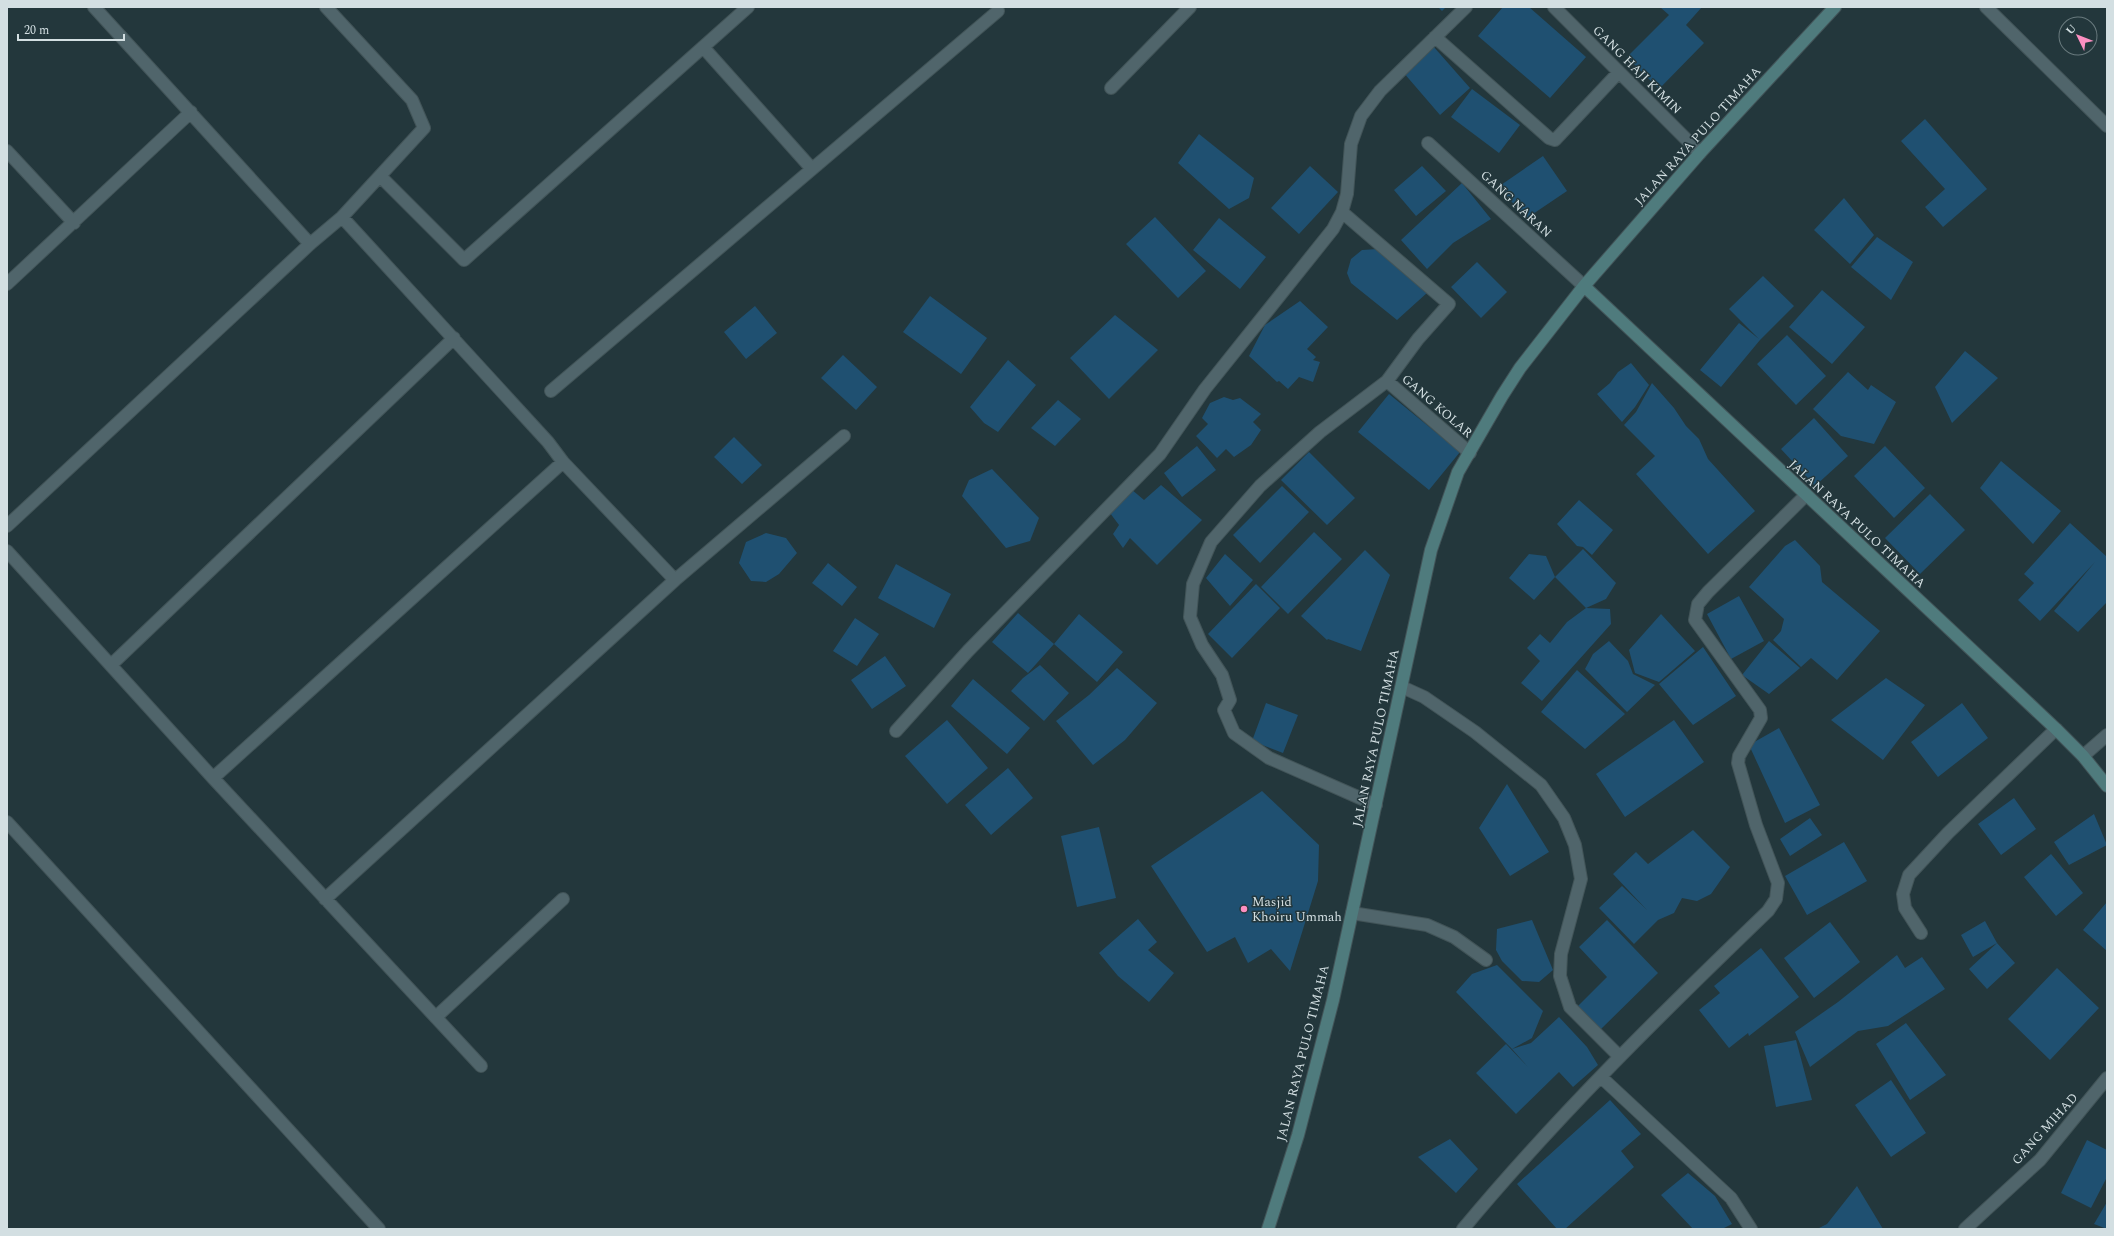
<svg xmlns="http://www.w3.org/2000/svg" width="2114" height="1236" viewBox="0 0 2114 1236" font-family="Spectral,serif">
  <style>
    .building { fill: #1f5071 }
    .lines { fill: none; stroke-linecap: round; stroke-linejoin: round }
    .lane-casing { stroke: #425458; stroke-width: 14 }
    .street-casing { stroke: #425458; stroke-width: 14 }
    .secondary-casing { stroke: #425458; stroke-width: 14 }
    .lane { stroke: #50656b; stroke-width: 12 }
    .street { stroke: #50656b; stroke-width: 12 }
    .secondary { stroke: #4f7b7d; stroke-width: 12 }
    .poi-dot { fill: #fc8fc1; stroke: #23373c; stroke-width: 1.5 }
    .labels { text-anchor: middle; dominant-baseline: central; stroke-width: 3; stroke-linejoin: round; paint-order: stroke }
    .street-label { font-size: 13px; fill: #d3dfe2; stroke: #23373c }
    .poi-label { font-size: 13px; fill: #d3dfe2; stroke: #23373c; text-anchor: start }
  </style>
  <rect width="100%" height="100%" fill="#23373c"/>
  <path class="building" d="M1438,7H1446L1442,11Z
    M1503,7H1529L1586,57L1550,98L1478,36Z
    M1660,7H1702L1686,25L1704,43L1659,89L1627,57L1669,15Z
    M1433,46L1470,88L1440,115L1403,72Z
    M1472,89L1520,125L1499,153L1451,117Z
    M1925,119L1987,189L1943,227L1925,207L1945,189L1901,141Z
    M1199,134L1254,178L1249,198L1229,209L1178,163Z
    M1543,156L1567,191L1527,218L1498,187Z
    M1310,166L1338,192L1299,234L1271,208Z
    M1422,166L1446,191L1416,216L1394,190Z
    M1462,183L1491,219L1453,243L1427,269L1401,240Z
    M1844,198L1874,235L1850,264L1814,230Z
    M1155,217L1206,271L1178,298L1126,244Z
    M1219,218L1266,257L1240,289L1193,250Z
    M1877,237L1913,262L1891,300L1851,267Z
    M1378,249L1428,292L1397,320L1351,283L1347,273L1351,259L1362,250Z
    M1477,262L1507,292L1481,318L1451,287Z
    M1763,276L1794,306L1760,340L1721,387L1700,370L1739,323L1759,339L1729,309Z
    M1822,290L1865,327L1832,364L1789,327Z
    M930,296L987,338L961,374L903,332Z
    M1300,301L1328,327L1307,349L1316,357L1313,360L1320,362L1313,382L1299,377L1288,389L1279,381L1277,382L1249,356L1265,325Z
    M755,306L777,333L746,359L724,332Z
    M1115,315L1158,350L1109,399L1070,358Z
    M1787,335L1826,376L1796,405L1757,364Z
    M1965,351L1998,378L1952,423L1935,387Z
    M843,355L877,387L856,410L821,378Z
    M1008,360L1036,385L998,432L984,423L970,407Z
    M1631,363L1649,385L1635,407L1622,422L1597,394L1610,383L1618,372Z
    M1848,372L1868,390L1871,385L1896,402L1874,444L1841,436L1813,409Z
    M1652,383L1674,408L1686,426L1699,439L1708,459L1755,511L1708,554L1636,474L1655,456L1624,425L1636,412Z
    M1389,394L1460,452L1429,490L1358,432Z
    M1224,397L1233,400L1240,398L1261,414L1253,422L1261,430L1251,445L1234,457L1226,449L1217,458L1196,436L1208,424L1202,418L1210,403Z
    M1058,400L1081,419L1055,446L1031,428Z
    M1814,418L1848,456L1815,486L1781,449Z
    M734,437L762,465L742,484L714,457Z
    M1197,446L1216,470L1182,497L1164,473Z
    M1885,446L1925,488L1894,518L1854,476Z
    M1309,452L1355,498L1327,525L1281,480Z
    M2001,461L2061,511L2033,544L1980,488Z
    M992,469L1039,518L1030,541L1006,548L962,496L969,480Z
    M1161,485L1202,520L1157,565L1130,538L1123,548L1113,534L1119,525L1110,513L1131,489L1144,500Z
    M1282,486L1309,512L1260,563L1233,535Z
    M1930,494L1965,530L1920,574L1885,538Z
    M1579,500L1613,530L1592,555L1583,547L1577,546L1557,524Z
    M2070,523L2107,557V602L2078,632L2054,611L2095,562L2040,621L2018,600L2034,583L2024,574Z
    M1314,532L1342,559L1288,614L1261,587Z
    M766,533L786,538L797,553L779,574L766,582L751,581L739,563L746,542Z
    M1795,540L1820,566L1822,582L1880,631L1837,680L1811,658L1801,667L1773,640L1781,631L1784,619L1749,587L1785,546Z
    M1583,549L1616,583L1606,599L1586,608L1555,577Z
    M1365,550L1390,575L1361,651L1328,639L1327,640L1301,616Z
    M1225,554L1253,580L1230,606L1206,578Z
    M1529,554L1546,556L1555,577L1534,600L1509,578Z
    M828,563L857,587L842,606L812,583Z
    M896,564L951,594L934,628L878,598Z
    M1256,584L1280,608L1232,658L1208,634Z
    M1739,596L1764,641L1731,659L1707,614Z
    M1586,608L1610,609L1611,624L1542,701L1521,683L1540,661L1527,648L1540,634L1550,643L1567,622Z
    M1018,613L1054,644L1028,673L992,642Z
    M1079,614L1123,652L1097,682L1054,644Z
    M1661,614L1695,651L1659,682L1635,673L1629,650Z
    M855,618L879,634L857,666L833,651Z
    M1609,641L1628,661L1633,674L1655,685L1627,712L1585,669L1593,654Z
    M1769,641L1800,668L1769,694L1742,675Z
    M1703,647L1736,696L1693,725L1659,684Z
    M885,656L906,686L872,709L851,680Z
    M1040,665L1069,693L1044,721L1011,691L1023,678Z
    M1117,668L1157,703L1125,740L1093,765L1056,721L1089,695Z
    M1577,670L1625,714L1585,749L1541,712Z
    M1886,678L1925,705L1883,760L1831,720Z
    M973,679L1030,728L1007,754L951,706Z
    M1266,703L1298,715L1283,753L1252,741Z
    M1962,703L1988,738L1938,777L1911,742Z
    M947,720L988,768L947,804L905,756Z
    M1674,720L1704,762L1625,817L1596,774Z
    M1779,728L1820,805L1785,823L1749,745Z
    M1008,768L1033,798L991,835L965,805Z
    M1507,784L1549,852L1510,876L1479,828Z
    M1262,791L1319,845L1318,881L1290,971L1271,949L1248,963L1235,937L1207,952L1151,866Z
    M2014,798L2036,829L2001,855L1978,824Z
    M2094,814L2107,845L2069,865L2054,842Z
    M1810,818L1822,835L1790,856L1780,839Z
    M1099,827L1116,898L1077,907L1061,836Z
    M1693,830L1730,867L1711,894L1697,901L1682,898L1674,913L1658,920L1634,944L1599,908L1622,886L1647,910L1613,874L1636,852L1648,864Z
    M1844,842L1867,881L1807,915L1785,876Z
    M2051,854L2083,893L2056,916L2024,877Z
    M2107,902V951L2083,930Z
    M1138,919L1157,942L1148,950L1174,973L1149,1002L1118,976L1099,953Z
    M1532,920L1553,970L1539,982L1522,981L1502,961L1496,950L1497,929Z
    M1607,920L1658,973L1600,1030L1577,1007L1607,977L1579,947Z
    M1985,921L1997,943L2015,963L1987,989L1969,969L1997,943L1973,957L1961,935Z
    M1830,922L1860,962L1814,998L1784,958Z
    M1761,948L1799,997L1749,1036L1748,1033L1729,1048L1699,1010L1720,993L1714,986Z
    M1897,955L1905,968L1922,957L1945,989L1888,1026L1858,1031L1810,1067L1795,1032L1838,1002Z
    M1497,965L1543,1011L1532,1038L1512,1049L1456,992L1472,974Z
    M2057,968L2099,1008L2050,1060L2008,1019Z
    M1559,1017L1587,1047L1598,1065L1573,1087L1559,1072L1516,1114L1476,1073L1506,1044L1528,1067L1512,1049L1531,1043Z
    M1906,1023L1946,1075L1910,1100L1876,1044Z
    M1796,1040L1812,1100L1776,1107L1764,1046Z
    M1891,1080L1926,1133L1891,1157L1855,1105Z
    M1610,1100L1641,1134L1621,1151L1634,1167L1565,1229H1557L1517,1184Z
    M1450,1139L1478,1169L1456,1193L1418,1157Z
    M2087,1140L2107,1150V1177L2091,1208L2061,1193Z
    M1688,1173L1715,1196L1732,1224L1722,1229H1693L1661,1195Z
    M1857,1186L1883,1229H1817L1827,1224Z
    M2107,1202V1229L2094,1224Z"/>
  <g class="lines">
    <g class="lane-casing">
      <path id="lane" d="M1352,913L1427,925L1454,937L1486,960
        M436,1017L563,899"/>
    </g>
    <g class="street-casing">
      <path id="street" d="M94,7L310,244
        M1554,7L1700,153
        M1986,7L2107,126
        M1435,37L1549,138L1555,140L1619,72
        M703,47L812,169
        M1111,88L1190,7
        M1428,143L1584,286
        M7,151L74,223
        M380,176L464,260L748,7
        M1342,212L1449,304L1418,339L1387,381L1320,432L1260,486L1211,542L1193,584L1190,617L1202,645L1222,675L1230,700L1224,710L1234,733L1269,758L1376,805
        M7,284L191,112
        M1387,381L1470,453
        M551,391L998,11
        M7,526L310,244L342,217L424,128L412,100L326,7
        M7,551L213,778L481,1066
        M675,580L844,436
        M111,665L454,338
        M1402,687L1424,697L1475,732L1541,785L1564,818L1575,845L1581,879L1561,954L1560,976L1570,1007L1619,1056
        M896,731L968,651L1160,454L1205,389L1333,229L1342,212L1347,194L1351,144L1361,116L1380,91L1466,7
        M2083,756L2107,735
        M213,778L563,462
        M7,822L379,1229
        M325,899L675,580L563,462L548,442L342,217
        M1921,933L1905,908L1903,894L1909,875L1948,833L2056,729
        M1601,1077L1731,1198L1751,1229
        M1463,1229C1557,1116 1662,1013 1768,911L1776,899L1778,883L1756,825L1738,763L1739,756L1761,718L1760,710L1695,620L1698,604L1708,592L1806,495
        M1965,1229L2040,1160L2107,1078"/>
    </g>
    <g class="secondary-casing">
      <path id="secondary" d="M1584,286L2056,729L2083,756L2107,786
        M1268,1229L1298,1135L1333,1000L1431,550L1458,472L1502,396L1520,368L1584,286L1700,153L1835,7"/>
    </g>
    <use href="#lane" class="lane"/>
    <use href="#street" class="street"/>
    <use href="#secondary" class="secondary"/>
  </g>
  <circle class="poi-dot" cx="1244" cy="909" r="4"/>
  <g class="labels">
    <g class="street-label">
      <text transform="translate(1637 70) rotate(45)">GANG HAJI KIMIN</text>
      <text transform="translate(1698 136) rotate(-48)">JALAN RAYA PULO TIMAHA</text>
      <text transform="translate(1516 204) rotate(43)">GANG NARAN</text>
      <text transform="translate(1437 406) rotate(41)">GANG KOLAR</text>
      <text transform="translate(1857 524) rotate(43)">JALAN RAYA PULO TIMAHA</text>
      <text transform="translate(1376 738) rotate(-78)">JALAN RAYA PULO TIMAHA</text>
      <text transform="translate(1303 1053) rotate(-76)">JALAN RAYA PULO TIMAHA</text>
      <text transform="translate(2045 1129) rotate(-48)">GANG MIHAD</text>
    </g>
    <g class="poi-label">
      <text x="1252" y="902">Masjid<tspan x="1252" dy="15">Khoiru Ummah</tspan></text>
    </g>
  </g>
  <rect width="2114" height="1236" fill="none" stroke="#d3dfe2" stroke-width="16"/>
  <g transform="translate(2078 36) rotate(313)"><circle r="19" fill="#23373c" stroke="#697a7e"/>
  <path d="M0-3L7 15L0 10L-7 15Z" fill="#fc8fc1"/>
  <text y="-6" font-size="11" font-weight="bold" text-anchor="middle" fill="#d3dfe2">U</text>
  </g>
  <path d="M18 34v6h106v-6" fill="none" stroke="#d3dfe2" stroke-width="2"/>
  <text x="24" y="34" font-size="12" fill="#d3dfe2" stroke="#23373c" stroke-width="3" paint-order="stroke">20 m</text>
</svg>
